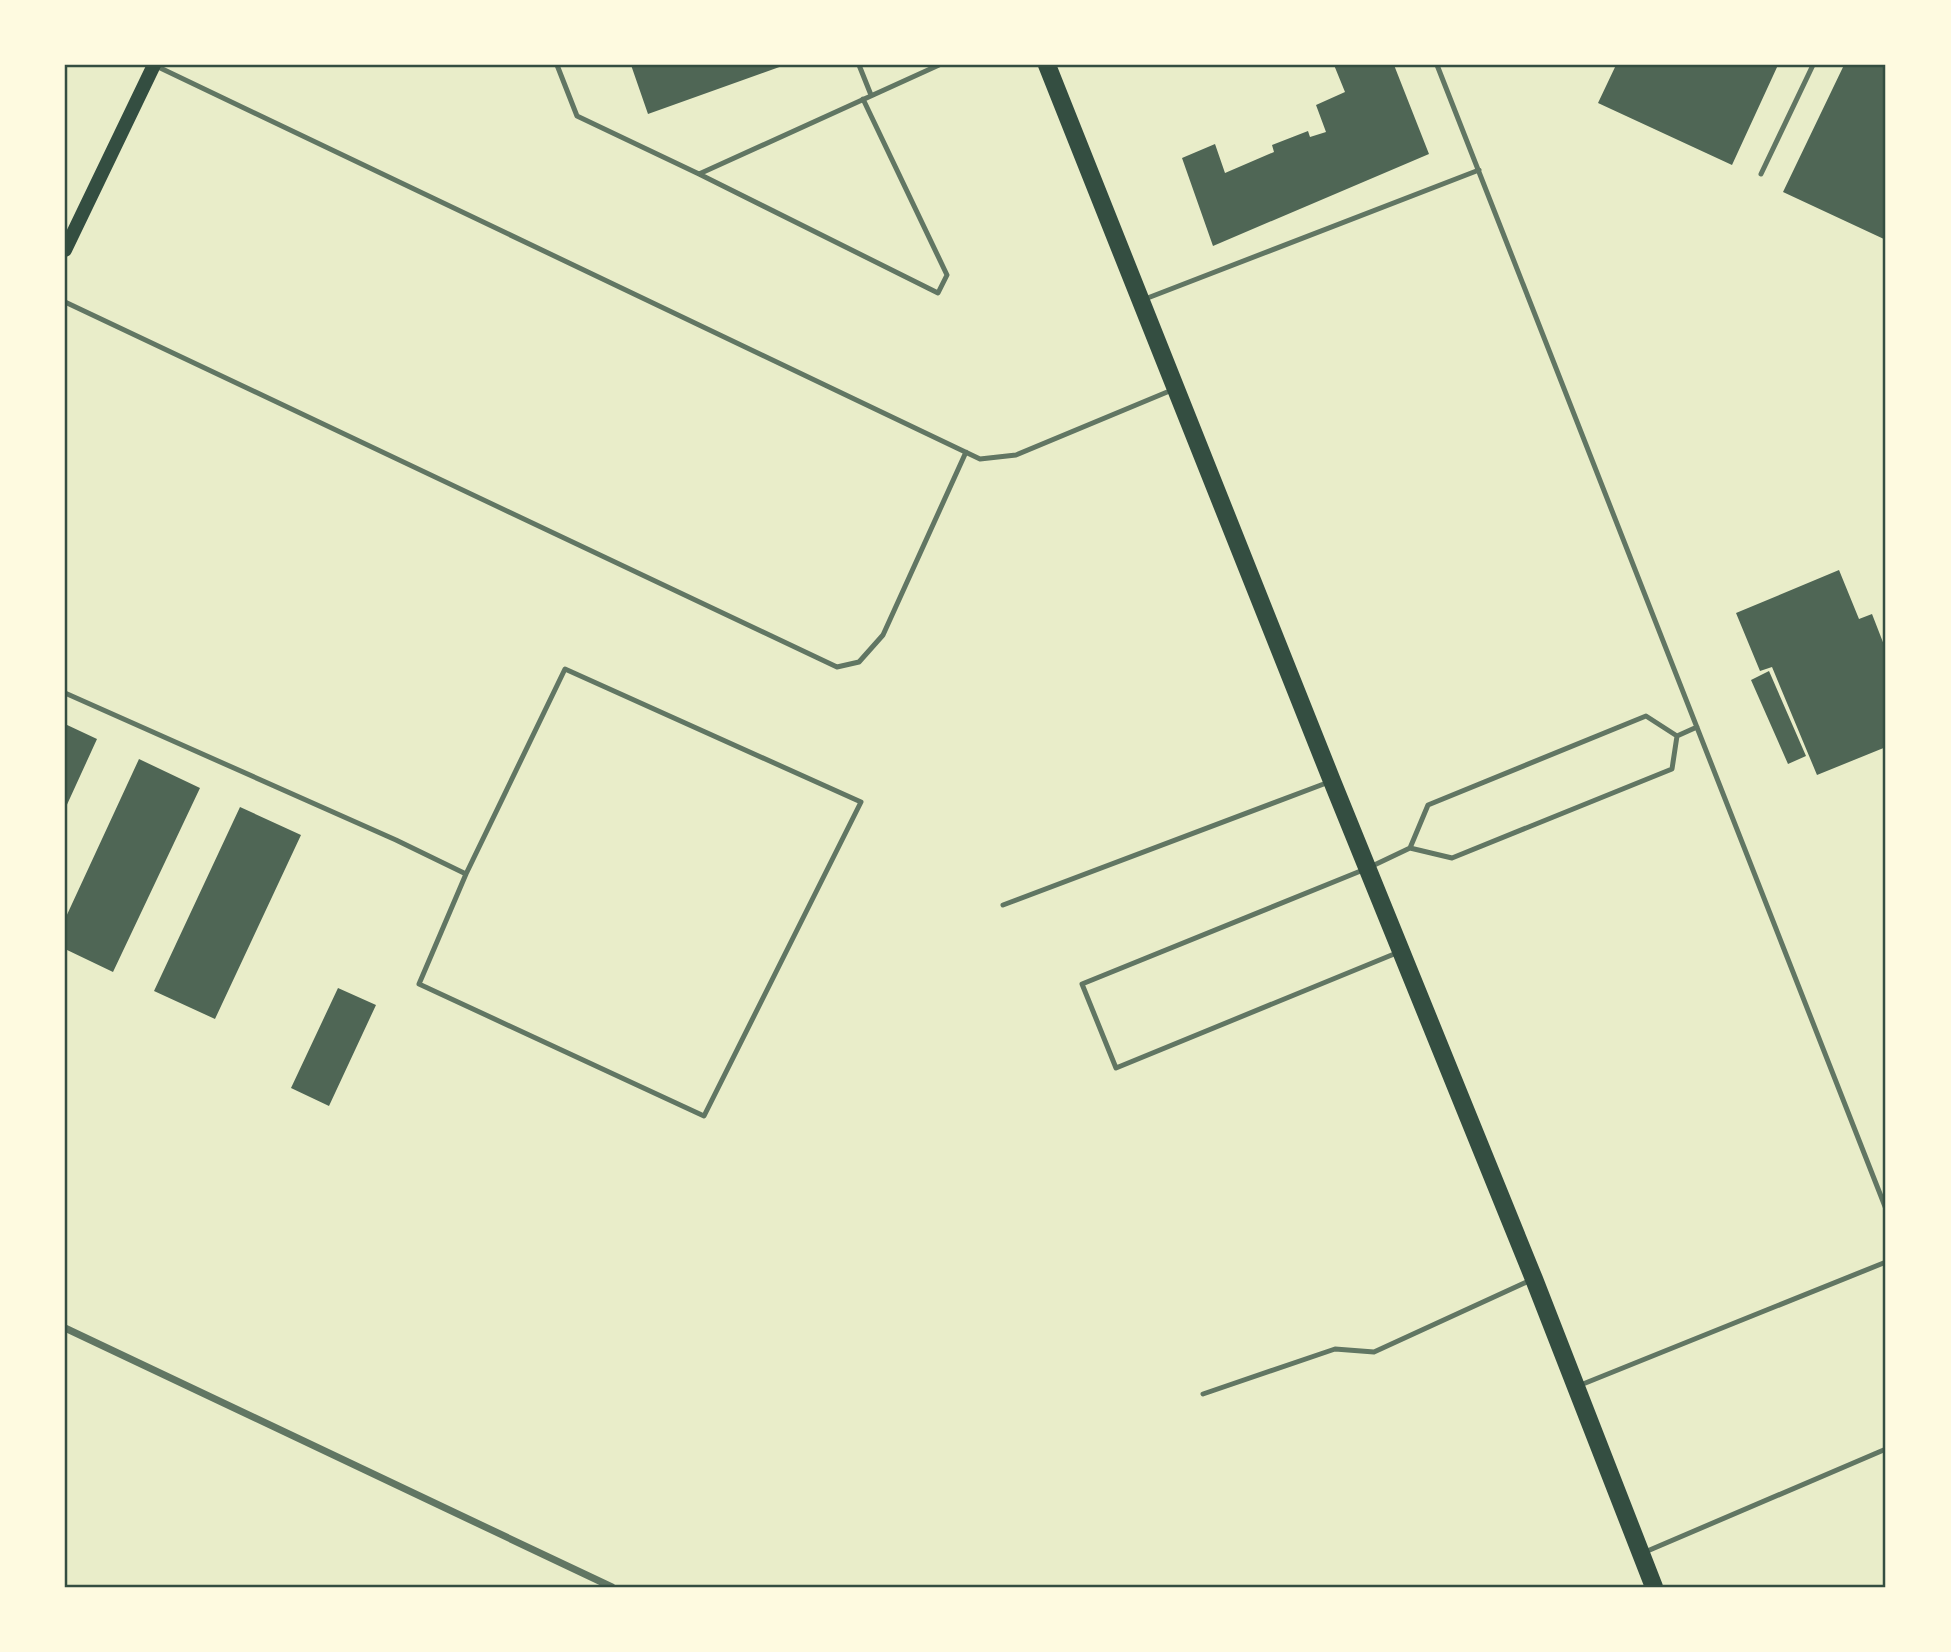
<svg xmlns="http://www.w3.org/2000/svg" width="1951" height="1652" viewBox="0 0 1951 1652" font-family="Jost,sans-serif">
  <style>
    .building { fill: #4f6655 }
    .lines { fill: none; stroke-linecap: round; stroke-linejoin: round }
    .service { stroke: #617663; stroke-width: 5 }
    .minor { stroke: #617663; stroke-width: 7 }
    .secondary { stroke: #344e41; stroke-width: 14 }
    .primary { stroke: #344e41; stroke-width: 18 }
    .neatline { fill: none; stroke: #344e41; stroke-width: 2.5 }
  </style>
  <rect width="100%" height="100%" fill="#e9edc9"/>
  <path class="building" d="M631,65H785L648,114Z
    M1334,65H1394L1429,154L1213,246L1182,158L1215,144L1225,173L1274,152L1272,145L1308,131L1310,137L1326,132L1316,105L1345,92Z
    M1616,65H1778L1732,165L1598,103Z
    M1844,65H1886V240L1783,192Z
    M1839,570L1859,619L1872,614L1886,650V747L1817,775L1772,667L1760,671L1736,613Z
    M1769,671L1806,756L1788,764L1751,680Z
    M65,724L97,739L65,809Z
    M139,759L200,788L113,972L65,949V919Z
    M240,807L301,835L215,1019L154,991Z
    M338,988L376,1005L329,1106L291,1088Z"/>
  <g class="lines">
    <path class="service" d="M154,65L980,459L1016,455L1172,390
      M557,65L577,116L699,174L939,65
      M859,65L871,95
      M1437,65L1886,1209
      M699,174L938,293L947,275L863,99
      M1761,174L1813,65
      M1145,299L1479,170
      M65,302L837,667L859,662L883,635L966,452
      M65,693L396,840L466,874L565,669L861,802L704,1116L419,984L466,874
      M1677,736L1697,727
      M1410,848L1428,805L1646,716L1677,736
      M1003,905L1329,782
      M1399,952L1116,1068L1082,984L1368,868L1410,848L1452,858L1672,769L1677,736
      M1578,1386L1886,1262
      M1203,1394L1335,1349L1374,1352L1531,1280
      M1645,1552L1886,1449"/>
    <path class="minor" d="M65,1328L612,1587"/>
    <path class="secondary" d="M65,250L154,65"/>
    <path class="primary" d="M1047,65L1332,781L1534,1279L1654,1587"/>
  </g>
  <rect width="1951" height="1652" fill="none" stroke="#fefae0" stroke-width="133"/>
  <rect x="66" y="66" width="1818" height="1520" class="neatline"/>
</svg>
